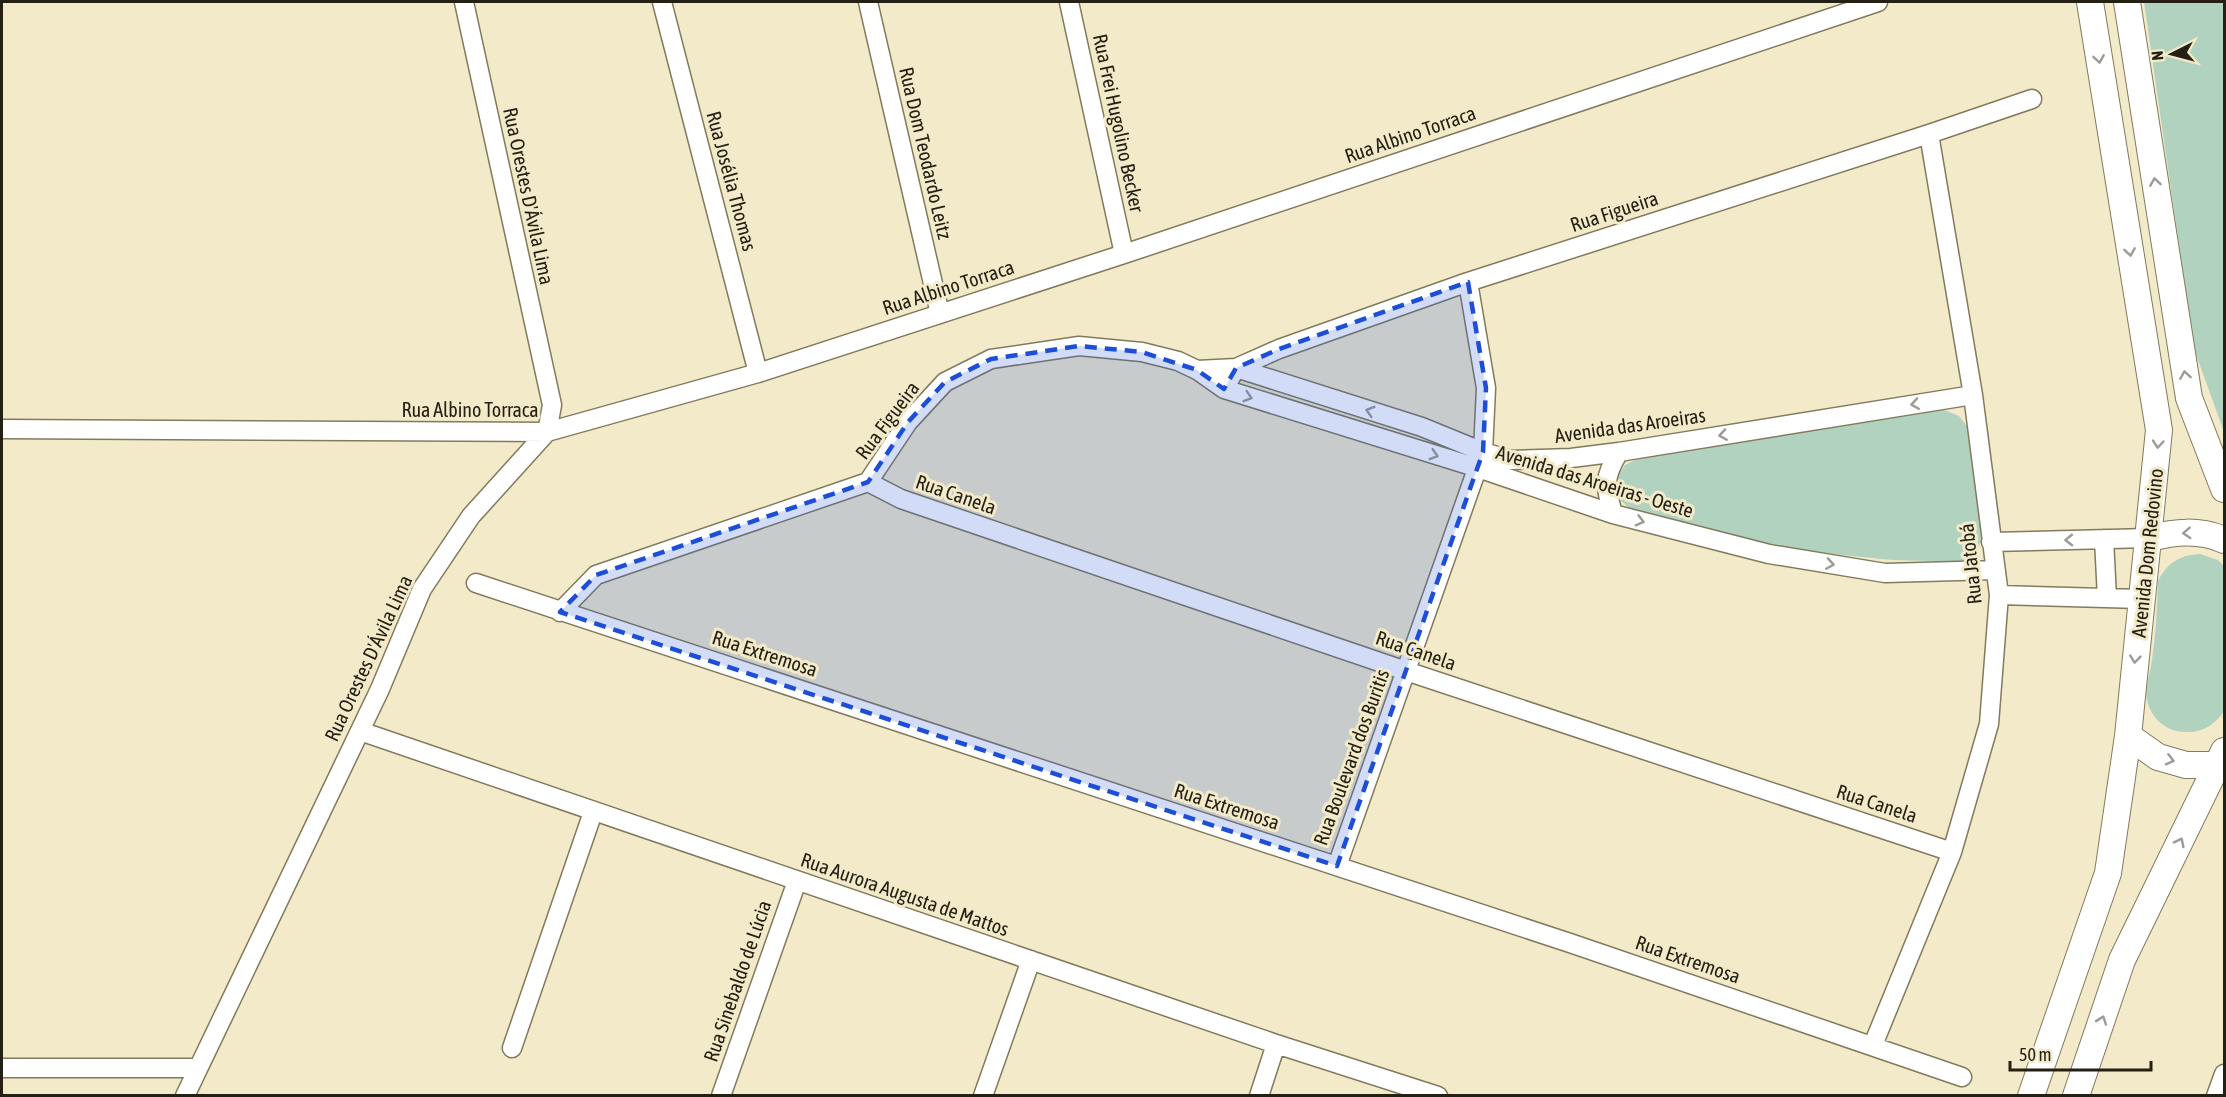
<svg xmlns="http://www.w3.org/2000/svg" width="2226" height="1097" viewBox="0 0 2226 1097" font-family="'Asap Condensed',sans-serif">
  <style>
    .green { fill: #b2d2c0 }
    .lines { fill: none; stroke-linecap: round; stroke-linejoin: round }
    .street-casing { stroke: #827a5c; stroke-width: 21 }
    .secondary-casing { stroke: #827a5c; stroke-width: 28 }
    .street { stroke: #fff; stroke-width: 18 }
    .secondary { stroke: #fff; stroke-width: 26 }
    .oneway { stroke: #9c9b95 }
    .marked { fill: #1d4ed8; fill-opacity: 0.2; stroke: #1d4ed8; stroke-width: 4.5; stroke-dasharray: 12 8; stroke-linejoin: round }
    .labels { text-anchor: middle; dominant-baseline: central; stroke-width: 6; stroke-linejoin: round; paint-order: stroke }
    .street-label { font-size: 20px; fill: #242014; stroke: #f3eac9 }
  </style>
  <rect width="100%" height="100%" fill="#f3eac9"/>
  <path class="green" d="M2144,2H2224V432L2194,349Z
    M1944,410L1959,416L1967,426L1983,535L1977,552L1964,562L1892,560L1812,552L1757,542L1688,526L1630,509L1618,498L1616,478L1625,465L1639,458Z
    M2200,554L2218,560L2224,566V711C2216,724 2202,733 2186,732C2167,732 2151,719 2147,700C2144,688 2151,672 2152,659C2156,634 2157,607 2158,581C2167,563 2180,555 2200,554Z"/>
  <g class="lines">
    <g class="street-casing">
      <path id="street" d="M662,2L758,373
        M868,2L940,314
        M1069,2L1124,254
        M1197,370L1236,368L1422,427L1483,452L1511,460L1571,458L1619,452L1973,395
        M1224,389L1236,368L1279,349L1468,282L1929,134L2032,99
        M2,429L547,432L758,373L1124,254L1878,2
        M868,482L901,499L1406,671L1952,852
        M1613,514C1605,485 1603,478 1619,452
        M2104,539L2107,598
        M1991,542L2149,538
        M476,583L1570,943L1962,1077
        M1999,595L2141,599
        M560,612L596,575L868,482L908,422L945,382L991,359L1079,346L1142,352L1178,361L1197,370L1224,389L1478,468L1613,514L1769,554L1885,573L1995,570
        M360,731L1276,1044L1438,1096
        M1337,866L1483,452L1486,388L1468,282
        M1873,1045L1952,852L1989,724L1999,595L1973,395L1929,134
        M512,1048L593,812
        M2,1068H198
        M185,1096L380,689L422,589L471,516L547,432L552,405L464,2
        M721,1096L797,881
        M983,1096L1031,960
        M1259,1096L1276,1044
        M2216,1096L2224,1074"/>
    </g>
    <g class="secondary-casing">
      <path id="secondary" d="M2127,2L2189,398L2224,489
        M2149,538C2175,532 2199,529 2224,540
        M2128,736L2158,757L2186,765H2218
        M2031,1096L2108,873L2128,736L2159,430L2090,2
        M2076,1096L2122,960L2224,751"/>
    </g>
    <use href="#street" class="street"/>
    <use href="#secondary" class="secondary"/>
  </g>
  <defs><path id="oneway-chevron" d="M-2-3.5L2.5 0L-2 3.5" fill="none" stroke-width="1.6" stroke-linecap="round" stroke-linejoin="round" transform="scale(1.5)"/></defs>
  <g class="oneway">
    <use href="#oneway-chevron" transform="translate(2099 59) rotate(81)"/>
    <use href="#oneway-chevron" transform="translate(2155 182) rotate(-99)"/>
    <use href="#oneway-chevron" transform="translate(2130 252) rotate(81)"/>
    <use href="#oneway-chevron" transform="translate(2185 375) rotate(-99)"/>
    <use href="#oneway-chevron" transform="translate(1248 397) rotate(17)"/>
    <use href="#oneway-chevron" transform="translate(1915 404) rotate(171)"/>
    <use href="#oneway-chevron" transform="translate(1370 411) rotate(-163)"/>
    <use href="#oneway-chevron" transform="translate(1723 435) rotate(171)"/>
    <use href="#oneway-chevron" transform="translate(2158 444) rotate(95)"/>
    <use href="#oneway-chevron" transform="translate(1434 455) rotate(17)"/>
    <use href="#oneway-chevron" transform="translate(1640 521) rotate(15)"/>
    <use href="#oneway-chevron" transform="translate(2187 533) rotate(177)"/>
    <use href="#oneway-chevron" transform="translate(2069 540) rotate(179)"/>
    <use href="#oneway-chevron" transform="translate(1830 564) rotate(9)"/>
    <use href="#oneway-chevron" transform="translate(2135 659) rotate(96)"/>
    <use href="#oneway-chevron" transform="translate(2170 760) rotate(14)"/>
    <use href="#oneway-chevron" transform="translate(2180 842) rotate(-64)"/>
    <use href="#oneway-chevron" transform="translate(2102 1020) rotate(-71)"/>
  </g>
  <path class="marked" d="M1468,282L1486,388L1483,452L1337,866L560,612L596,575L868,482L908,422L945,382L991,359L1079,346L1142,352L1197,370L1224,389L1236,368L1279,349Z"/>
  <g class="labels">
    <g class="street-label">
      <text transform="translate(1119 123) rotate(78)">Rua Frei Hugolino Becker</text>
      <text transform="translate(1410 134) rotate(-19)">Rua Albino Torraca</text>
      <text transform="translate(926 153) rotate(77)">Rua Dom Teodardo Leitz</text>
      <text transform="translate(732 181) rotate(75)">Rua Josélia Thomas</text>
      <text transform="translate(529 196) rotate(78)">Rua Orestes D'Ávila Lima</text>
      <text transform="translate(1614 211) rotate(-18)">Rua Figueira</text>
      <text transform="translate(948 287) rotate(-18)">Rua Albino Torraca</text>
      <text x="470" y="409">Rua Albino Torraca</text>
      <text transform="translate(887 420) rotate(-53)">Rua Figueira</text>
      <text transform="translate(1630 425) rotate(-8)">Avenida das Aroeiras</text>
      <text transform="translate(1595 481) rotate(17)">Avenida das Aroeiras - Oeste</text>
      <text transform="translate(956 494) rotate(19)">Rua Canela</text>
      <text transform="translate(2147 553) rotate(-84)">Avenida Dom Redovino</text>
      <text transform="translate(1970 564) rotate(-96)">Rua Jatobá</text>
      <text transform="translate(1416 650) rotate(19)">Rua Canela</text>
      <text transform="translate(765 653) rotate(18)">Rua Extremosa</text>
      <text transform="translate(368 658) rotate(-65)">Rua Orestes D'Ávila Lima</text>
      <text transform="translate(1351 757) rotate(-70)">Rua Boulevard dos Buritis</text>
      <text transform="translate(1877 803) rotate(18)">Rua Canela</text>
      <text transform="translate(1227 806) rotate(18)">Rua Extremosa</text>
      <text transform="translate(905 894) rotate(19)">Rua Aurora Augusta de Mattos</text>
      <text transform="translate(1688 959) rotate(19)">Rua Extremosa</text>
      <text transform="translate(737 981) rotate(-71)">Rua Sinebaldo de Lúcia</text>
    </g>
  </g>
  <rect width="2226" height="1097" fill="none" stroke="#242014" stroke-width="6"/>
  <g transform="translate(2172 54) rotate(264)" stroke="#f3eac9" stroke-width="4.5" paint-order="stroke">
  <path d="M0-4.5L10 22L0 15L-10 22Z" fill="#242014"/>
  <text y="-9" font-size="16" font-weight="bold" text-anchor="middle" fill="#242014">N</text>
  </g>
  <path d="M2010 1061v9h141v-9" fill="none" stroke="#242014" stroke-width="3"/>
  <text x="2019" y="1061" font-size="18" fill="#242014" stroke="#f3eac9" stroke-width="4.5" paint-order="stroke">50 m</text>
</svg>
